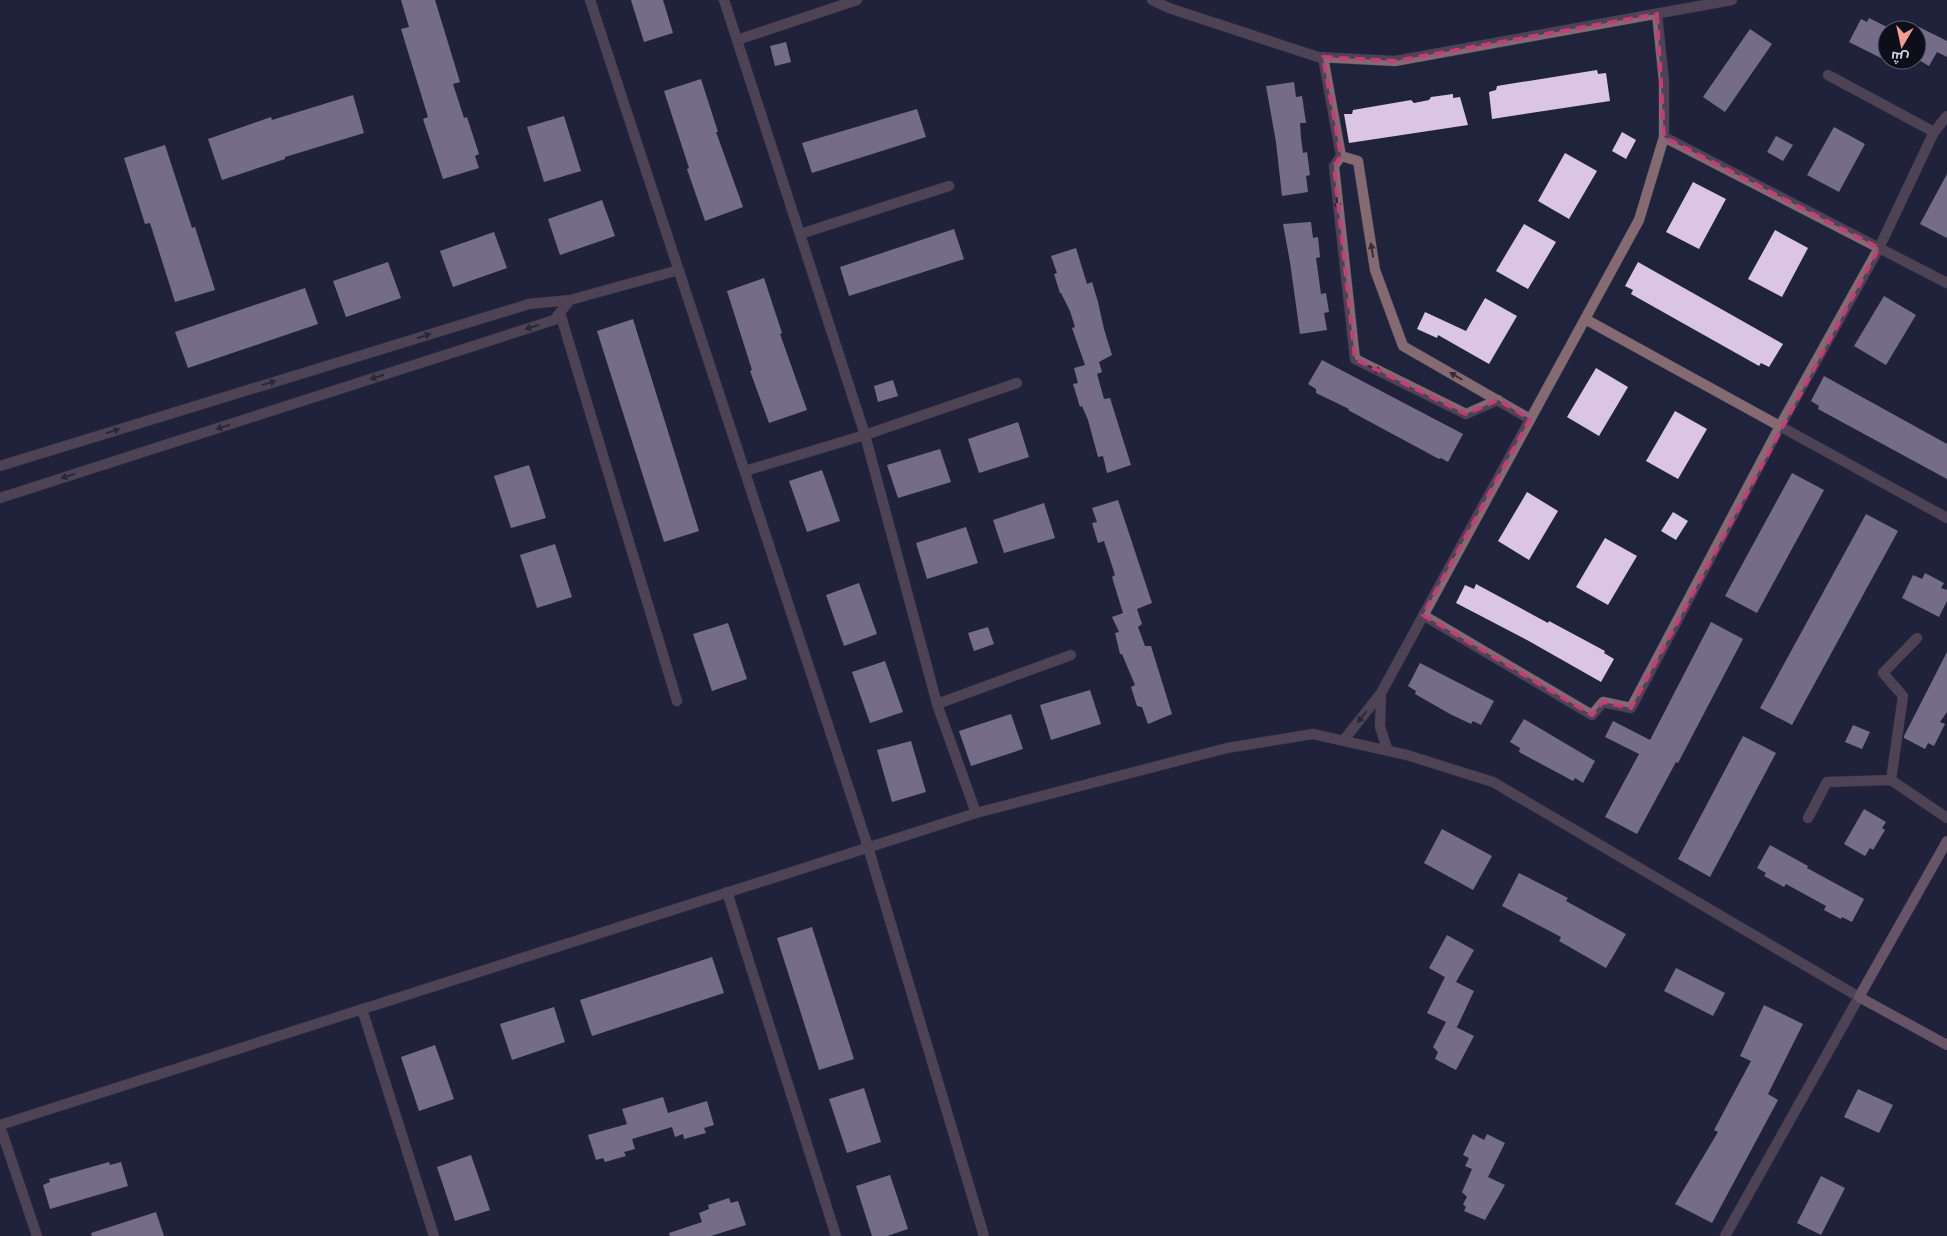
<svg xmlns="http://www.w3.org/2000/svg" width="1947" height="1236" viewBox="0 0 1947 1236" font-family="'Open Sans',Cairo,sans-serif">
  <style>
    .building { fill: #dac5e4 }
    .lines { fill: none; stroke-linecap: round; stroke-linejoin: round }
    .street-casing { stroke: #3c3f57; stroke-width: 11 }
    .secondary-casing { stroke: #3c3f57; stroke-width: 11 }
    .street { stroke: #866a71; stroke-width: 10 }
    .secondary { stroke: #bd909c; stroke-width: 10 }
    .oneway { fill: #372e38 }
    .marked { fill: none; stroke: #c53d76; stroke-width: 4; stroke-dasharray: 10 6; stroke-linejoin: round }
  </style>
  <rect width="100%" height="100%" fill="#20233c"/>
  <path class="building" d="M401,0H435L460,82L453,84L464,118L467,117L479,154L475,156L479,168L443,179L423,119L428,117L401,29L409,27Z
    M631,0H663L673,33L644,42Z
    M1869,18L1887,27V61L1849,42L1861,19L1867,22Z
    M1917,26L1947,41V57L1937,52L1929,66L1917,59Z
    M1750,29L1772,44L1725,112L1703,97Z
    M786,42L791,62L775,66L770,46Z
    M1597,70L1598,74L1606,73L1610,101L1492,119L1489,92L1496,90L1497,86Z
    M701,79L718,132H716L743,207L705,221L687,169L689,168L664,91Z
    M1294,82L1296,97L1302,96L1306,123H1300L1301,138L1303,153L1307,152L1310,175L1306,176L1308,192L1282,196L1276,142L1266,86Z
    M1453,94V98L1460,97L1468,125L1349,143L1344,114H1352L1353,110L1411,100L1414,103L1429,100L1431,97Z
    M353,95L364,133L285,157V159L222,180L208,139L271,117L272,120Z
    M917,109L926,137L812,173L802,143Z
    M564,116L581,171L544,182L527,127Z
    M1834,127L1865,144L1839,192L1807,175Z
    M1622,132L1636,140L1626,159L1612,151Z
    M1776,136L1793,145L1783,161L1767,152Z
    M165,145L192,228L195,227L215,290L175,302L150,223L145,224L124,158Z
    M1565,153L1597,171L1569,219L1538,201Z
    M1947,174V238L1920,224Z
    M1693,182L1726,199L1699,249L1666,232Z
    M602,200L615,236L560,255L548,219Z
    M1311,222L1313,238L1318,237L1320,257L1316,258L1321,294L1326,293L1329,312L1324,313L1327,330L1300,334L1290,262L1283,224Z
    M1524,224L1556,242L1528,289L1496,271Z
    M954,229L964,259L849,296L840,267Z
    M1775,230L1808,248L1782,297L1748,279Z
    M494,232L507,268L453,287L440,251Z
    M1076,248L1087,284L1092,282L1098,302L1104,329L1112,355L1099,362L1102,372L1097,374L1104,399L1110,398L1131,465L1107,473L1103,456L1098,457L1088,420L1082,406L1080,407L1073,384L1078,383L1074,368L1085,365L1072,328L1075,327L1070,311L1061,293H1060L1054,274L1057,273L1051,256Z
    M388,262L401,298L346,317L333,281Z
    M1638,262L1783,344L1769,367L1761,363L1759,366L1631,294L1633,290L1625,286Z
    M764,278L782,333L780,334L807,410L769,423L750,371L752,370L727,291Z
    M305,288L318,324L188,368L175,332Z
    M1884,296L1916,315L1886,365L1854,346Z
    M1485,298L1517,316L1489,364L1438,335L1437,338L1417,329L1425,312L1466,331Z
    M633,319L699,531L664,542L597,331Z
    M1322,360L1463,434L1448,462L1441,458L1439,459L1348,410L1349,409L1316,393V389L1308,384Z
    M1596,368L1628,387L1599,436L1567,417Z
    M1824,376L1947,444V479L1818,409L1819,406L1811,401Z
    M893,380L898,396L878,402L874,386Z
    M1675,411L1707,429L1678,479L1646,461Z
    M1018,422L1029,457L979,473L968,439Z
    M940,449L951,482L898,498L887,465Z
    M529,465L546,518L511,528L494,476Z
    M822,470L840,521L807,532L789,481Z
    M1792,473L1824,490L1757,613L1725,596Z
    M1527,492L1558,511L1529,560L1498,541Z
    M1118,500L1152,603L1137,609L1142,624L1138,627L1145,646H1151L1172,714L1148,724L1142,707L1137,706L1131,687L1135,685L1122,654H1120L1115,633L1119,632L1112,617L1123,613L1112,577L1115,575L1104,541L1098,543L1092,523L1097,522L1092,508Z
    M1044,503L1055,538L1004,553L993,520Z
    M1673,512L1688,521L1676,540L1661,531Z
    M1866,514L1898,531L1792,725L1760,708Z
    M966,527L978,563L927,579L916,543Z
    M1605,538L1637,556L1608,605L1576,587Z
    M555,544L572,597L537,608L520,555Z
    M1925,573L1944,583L1941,588L1947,590V601L1939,617L1902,598L1913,575L1922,579Z
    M859,583L877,634L844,646L826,595Z
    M1476,584L1548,623L1549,621L1605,651L1604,653L1614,659L1601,682L1527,640L1456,603L1465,585L1474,589Z
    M1711,622L1743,639L1678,763L1676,762L1637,834L1605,817L1639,754L1605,737L1613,721L1650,740Z
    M728,623L747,679L712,691L693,634Z
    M988,627L994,644L974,651L968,633Z
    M1947,652V712L1940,722L1945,724L1934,746L1928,743L1925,749L1904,738V736Z
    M885,661L903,712L870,723L852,672Z
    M1420,663L1494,701L1481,725L1473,721L1471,724L1450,714L1415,694L1416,691L1408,686Z
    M1090,690L1101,724L1051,740L1040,705Z
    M1011,714L1023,749L971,766L959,731Z
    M1524,719L1595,761L1583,783L1575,778L1573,781L1519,752L1520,748L1510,742Z
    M1853,725L1870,732L1862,749L1845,742Z
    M1743,736L1776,753L1710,877L1678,859Z
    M911,741L926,792L892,802L877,750Z
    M1864,809L1886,822L1882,828L1885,830L1873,850L1870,848L1865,856L1844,844Z
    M1442,829L1492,856L1473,890L1424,863Z
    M1770,845L1808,866L1807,868L1864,899L1852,922L1842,917L1841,919L1824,910L1826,906L1786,884L1784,887L1764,876L1766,873L1757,868Z
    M1519,873L1568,898L1566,901L1626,934L1606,968L1559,941L1561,937L1502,906Z
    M812,927L854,1059L819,1070L777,938Z
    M1447,935L1474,950L1456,982L1474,991L1457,1027L1454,1026L1474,1036L1456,1070L1435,1059L1438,1052L1433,1047L1446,1022L1427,1013L1445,977L1450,980L1429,968Z
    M712,957L724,993L592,1036L580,1000Z
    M1676,968L1725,993L1713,1016L1664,991Z
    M1764,1005L1803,1024L1768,1094L1778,1100L1712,1223L1675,1204L1718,1132L1714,1130L1751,1061L1740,1056Z
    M554,1007L565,1042L512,1060L500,1024Z
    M435,1045L454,1099L419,1111L401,1057Z
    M864,1088L881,1142L847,1153L829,1099Z
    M1858,1089L1893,1105L1879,1133L1844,1117Z
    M663,1097L668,1113L707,1101L714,1125L704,1128L706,1133L684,1139L683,1134L675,1137L672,1127L632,1139L635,1149L624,1152L626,1156L605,1162L603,1158L596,1160L588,1135L627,1124L622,1109Z
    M1473,1134L1484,1140L1487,1134L1505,1143L1488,1177L1505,1185L1485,1220L1464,1211L1466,1207L1463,1204L1467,1197L1462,1192L1472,1169L1465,1166L1469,1158L1463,1155Z
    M471,1155L490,1210L455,1221L437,1167Z
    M109,1162L110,1165L121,1162L128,1186L50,1209L43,1185L50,1182L49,1179Z
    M890,1175L908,1229L887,1236H872L856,1186Z
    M1821,1176L1845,1188L1821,1235L1797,1223Z
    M729,1198L731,1203L738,1201L746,1225L711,1236H670L669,1233L702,1222L699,1213L709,1209L708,1205Z
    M156,1212L164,1236H92L91,1233Z"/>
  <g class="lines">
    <g class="street-casing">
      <path id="street" d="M590,0L868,847L984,1236
        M724,0L865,435L745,471
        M1152,0L1169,8L1318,57L1395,61L1732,0
        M737,40L857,0
        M1323,57L1341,156L1334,166L1355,359L1466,414L1498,400
        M1934,132L1947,116
        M1664,137L1947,283
        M1341,156L1358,161L1375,270L1403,346L1530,419
        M800,234L949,186
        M560,313L677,701
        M1585,319L1947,518
        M1017,383L865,435L937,704L1071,655
        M0,466L529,304L570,300L679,270
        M0,498L554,320L570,300
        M1423,615L1592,715L1603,702L1631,708L1780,426L1879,248L1934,132L1828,75
        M1381,693L1380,727L1388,751
        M937,704L976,813
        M1343,741L1381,693L1639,220L1664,137V81L1657,14
        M1891,780L1903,696L1883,673L1917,638
        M1808,818L1827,782L1891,780L1947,818
        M727,892L836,1236
        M362,1009L434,1236
        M0,1125L976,813L1227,748L1313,734L1407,755L1493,782L1859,997L1725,1236
        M0,1126L37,1236"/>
    </g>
    <g class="secondary-casing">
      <path id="secondary" d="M1947,841L1859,997L1947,1045"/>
    </g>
    <use href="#street" class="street"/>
    <use href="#secondary" class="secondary"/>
  </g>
  <defs><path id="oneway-solid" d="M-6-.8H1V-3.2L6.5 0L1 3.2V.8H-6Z" transform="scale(1.25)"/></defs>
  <g class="oneway">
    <use href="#oneway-solid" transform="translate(1337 202) rotate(84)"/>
    <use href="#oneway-solid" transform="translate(1372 250) rotate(-99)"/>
    <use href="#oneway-solid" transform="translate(532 327) rotate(162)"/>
    <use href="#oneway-solid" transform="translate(424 336) rotate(-17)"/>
    <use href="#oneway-solid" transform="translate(1375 369) rotate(26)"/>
    <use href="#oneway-solid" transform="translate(1456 376) rotate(-150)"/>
    <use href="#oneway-solid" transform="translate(377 377) rotate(162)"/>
    <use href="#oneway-solid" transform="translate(269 383) rotate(-17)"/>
    <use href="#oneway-solid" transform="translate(223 427) rotate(162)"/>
    <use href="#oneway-solid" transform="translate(113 431) rotate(-17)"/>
    <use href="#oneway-solid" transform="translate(68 476) rotate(163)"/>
    <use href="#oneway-solid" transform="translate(1362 717) rotate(128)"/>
  </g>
  <path d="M0 0H1947V1236H0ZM1657,14L1664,137L1879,248L1631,708L1603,702L1592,715L1423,615L1530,419L1498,400L1466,414L1355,359L1334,166L1341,156L1323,57L1395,61Z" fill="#20233c" fill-opacity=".55" fill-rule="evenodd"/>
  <path class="marked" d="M1657,14L1664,137L1879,248L1631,708L1603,702L1592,715L1423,615L1530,419L1498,400L1466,414L1355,359L1334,166L1341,156L1323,57L1395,61Z"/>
  <g transform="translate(1902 45) rotate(189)"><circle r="24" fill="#0c0e19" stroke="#5a5d6a"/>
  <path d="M0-4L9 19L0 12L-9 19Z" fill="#f59c91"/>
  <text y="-8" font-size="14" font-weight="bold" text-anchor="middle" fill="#cfd3e4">ش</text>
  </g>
</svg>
